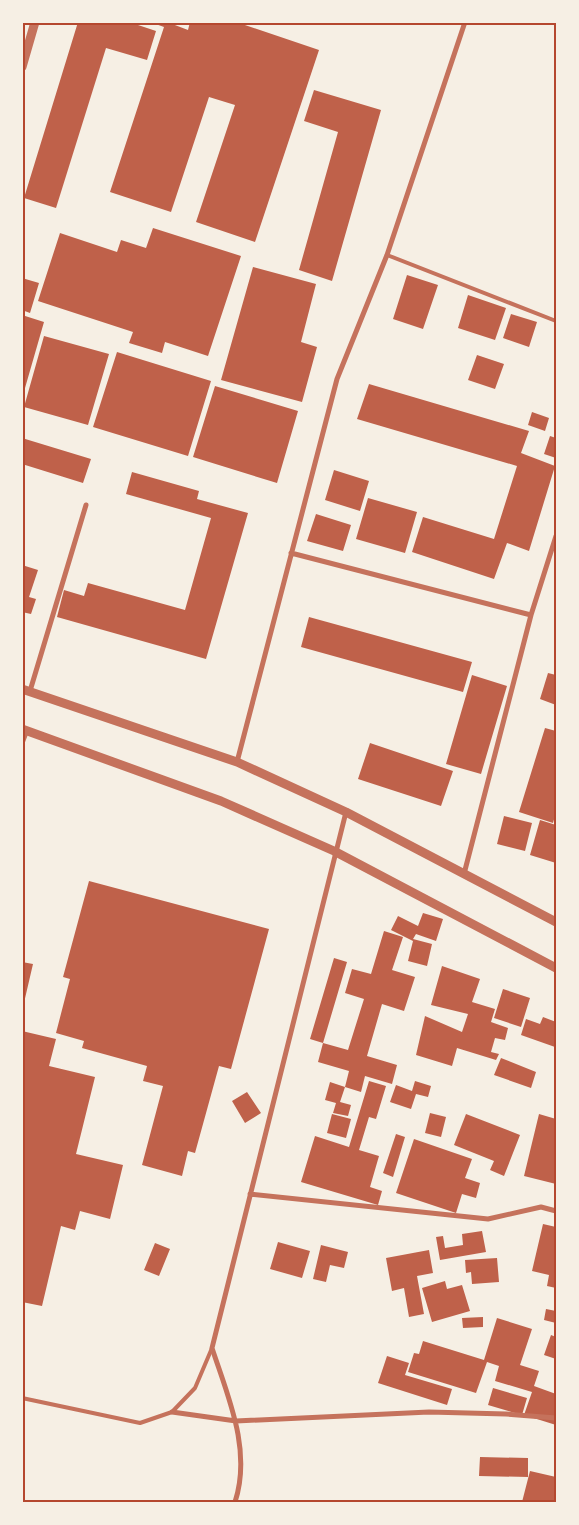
<svg xmlns="http://www.w3.org/2000/svg" width="579" height="1525" viewBox="0 0 579 1525" font-family="'Roboto Condensed',sans-serif">
  <style>
    .building { fill: #bf614a }
    .lines { fill: none; stroke-linecap: round; stroke-linejoin: round }
    .service { stroke: #c5725c; stroke-width: 4 }
    .minor { stroke: #c5725c; stroke-width: 5 }
    .tertiary { stroke: #c5725c; stroke-width: 9 }
    .neatline { fill: none; stroke: #b5482f; stroke-width: 2 }
  </style>
  <rect width="100%" height="100%" fill="#f6efe4"/>
  <path class="building" d="M78,22H129L156,31L147,60L106,48L56,208L24,198Z
    M150,22H167L188,30L190,22H236L319,50L255,242L196,222L235,105L209,97L171,212L110,192L164,27Z
    M314,90L381,110L332,281L299,270L338,132L304,121Z
    M153,228L241,256L208,356L165,342L162,353L129,343L133,332L38,301L60,233L117,252L121,240L146,248Z
    M253,267L316,284L301,342L317,347L302,402L221,380Z
    M407,275L438,285L423,329L393,319Z
    M22,278L39,283L30,313L22,310Z
    M468,295L506,308L495,340L458,328Z
    M511,314L537,322L529,347L503,338Z
    M22,315L44,322L23,395H22Z
    M44,336L109,354L88,425L24,407Z
    M117,352L211,381L188,456L93,427Z
    M477,355L504,364L495,389L468,380Z
    M369,384L529,431L521,453L555,466L529,551L507,543L494,579L412,552L423,517L494,539L517,466L357,419Z
    M215,386L298,411L277,483L193,457Z
    M532,412L549,418L545,431L528,425Z
    M550,436L556,438V458L544,454Z
    M22,438L91,459L83,483L22,464Z
    M334,470L369,481L360,511L325,500Z
    M132,472L199,491L197,499L248,513L206,659L57,617L64,590L84,596L88,583L185,610L211,518L126,494Z
    M368,498L417,512L405,553L356,539Z
    M316,514L351,525L343,551L307,541Z
    M22,565L38,570L29,597L36,599L31,614L22,612Z
    M309,617L472,662L463,692L301,647Z
    M548,673L556,675V705L540,699Z
    M472,675L507,686L481,774L446,764Z
    M545,728L556,731V812L553,823L519,812Z
    M370,743L453,771L441,806L358,779Z
    M504,816L532,823L525,851L497,844Z
    M540,820L556,825V863L530,855Z
    M89,881L269,929L231,1069L219,1066L195,1153L188,1151L182,1176L142,1165L163,1086L143,1081L147,1066L82,1048L84,1041L56,1033L70,979L63,977Z
    M423,913L443,919L436,941L416,934L413,939L432,944L427,966L408,961L413,941L391,930L398,916L418,926Z
    M384,931L403,937L392,970L415,977L404,1011L382,1004L367,1056L397,1065L392,1084L365,1076L361,1092L345,1087L340,1102L351,1105L348,1116L333,1113L336,1103L325,1100L330,1082L345,1087L349,1071L318,1062L323,1043L348,1050L364,999L345,993L352,969L371,974Z
    M334,958L347,962L323,1043L310,1039Z
    M22,962L33,964L23,1007H22Z
    M442,966L480,979L472,1002L495,1009L491,1022L508,1028L505,1040L495,1038L491,1052L499,1054L496,1060L457,1048L452,1066L416,1055L425,1016L462,1032L468,1014L431,1005Z
    M503,989L530,998L521,1027L494,1018Z
    M543,1017L556,1022L555,1047L521,1035L526,1019L540,1024Z
    M22,1031L56,1039L49,1066L95,1077L76,1154L123,1165L110,1219L80,1211L75,1230L61,1226L42,1306L22,1302Z
    M501,1058L536,1072L531,1088L494,1075Z
    M369,1081L386,1086L376,1119L369,1117L359,1150L379,1156L370,1187L382,1191L378,1205L301,1182L315,1136L349,1147Z
    M415,1081L431,1086L428,1097L416,1094L411,1109L390,1102L396,1085L412,1091Z
    M247,1092L261,1113L245,1123L232,1101Z
    M430,1113L446,1117L441,1137L425,1133Z
    M332,1114L351,1119L346,1138L327,1133Z
    M466,1114L520,1135L504,1176L490,1170L494,1161L454,1145Z
    M539,1114L556,1119V1184L524,1176Z
    M396,1134L405,1137L393,1177L383,1173Z
    M414,1139L472,1159L465,1178L480,1183L476,1198L462,1194L456,1213L396,1193Z
    M543,1224L556,1227V1288L547,1286L549,1275L532,1271Z
    M482,1231L486,1252L440,1260L436,1237L443,1236L445,1248L463,1245L462,1234Z
    M278,1242L310,1251L302,1278L270,1269Z
    M155,1243L170,1249L159,1276L144,1270Z
    M321,1245L348,1252L344,1268L330,1265L326,1282L313,1279Z
    M429,1250L433,1273L417,1276L424,1314L409,1317L404,1288L392,1291L386,1258Z
    M497,1258L499,1282L472,1284L471,1272L466,1273L465,1260Z
    M445,1281L447,1289L462,1285L470,1311L432,1322L422,1288Z
    M546,1309L556,1311V1323L544,1320Z
    M483,1317V1327L463,1328L462,1318Z
    M497,1318L532,1329L520,1365L539,1371L534,1386L556,1394V1425L524,1415L532,1392L495,1381L499,1366L487,1362L476,1393L408,1372L414,1353L419,1354L423,1341L484,1360Z
    M551,1335L556,1337V1359L544,1355Z
    M387,1356L409,1363L405,1375L452,1389L447,1405L378,1383Z
    M493,1388L527,1398L522,1415L488,1405Z
    M480,1457L528,1458V1477L479,1476Z
    M530,1471L556,1477V1502H522Z"/>
  <g class="lines">
    <path class="service" d="M387,255L556,321
      M22,1398L140,1423L172,1412L195,1388L212,1348"/>
    <path class="minor" d="M291,553L531,615
      M30,691L86,505
      M22,743L27,730
      M237,762L337,379L387,255L465,22
      M464,874L531,615L556,536
      M250,1194L488,1219L541,1207L556,1211
      M172,1412L236,1421L429,1412L506,1414L556,1418
      M235,1502C252,1450 228,1397 212,1348L346,812"/>
    <path class="tertiary" d="M22,67L35,22
      M22,689L237,762L346,812L556,922
      M22,729L221,801L334,851L556,968"/>
  </g>
  <rect width="579" height="1525" fill="none" stroke="#f6efe4" stroke-width="48"/>
  <rect x="24" y="24" width="531" height="1477" class="neatline"/>
</svg>
